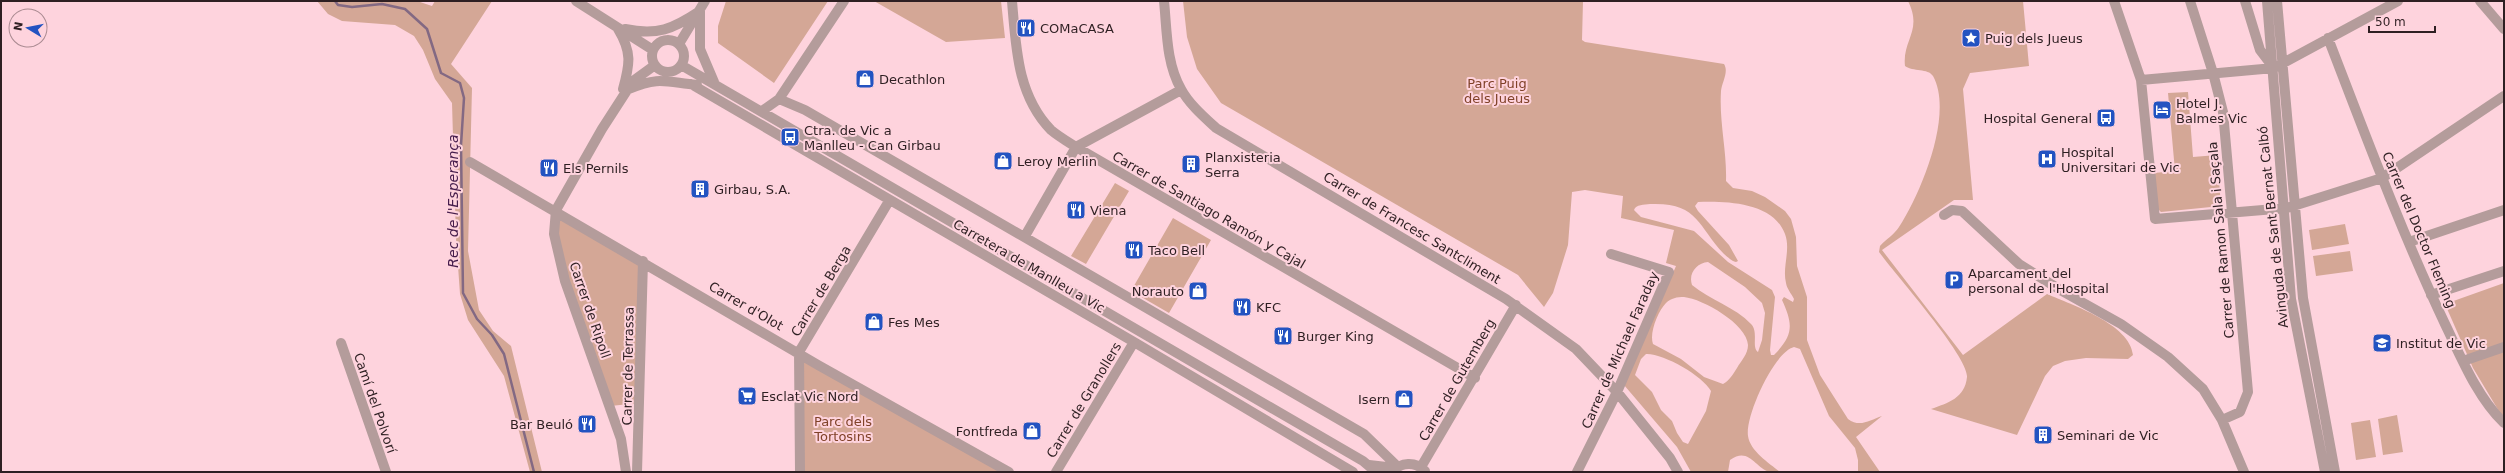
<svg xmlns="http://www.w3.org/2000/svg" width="2505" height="473" viewBox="0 0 2505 473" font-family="'DejaVu Sans',sans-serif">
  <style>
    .green { fill: #d4a796; fill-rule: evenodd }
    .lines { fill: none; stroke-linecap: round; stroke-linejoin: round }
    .stream { stroke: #836983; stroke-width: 2.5 }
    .minor { stroke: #b49c9b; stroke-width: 10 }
    .labels { text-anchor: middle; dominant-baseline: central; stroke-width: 4; stroke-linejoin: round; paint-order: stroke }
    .poi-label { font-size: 13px; fill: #2e1f22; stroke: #fed3dd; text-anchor: start }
    .park-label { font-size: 13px; fill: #804229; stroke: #fed3dd }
    .street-label { font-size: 13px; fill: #2e1f22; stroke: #fed3dd }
    .water-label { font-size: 14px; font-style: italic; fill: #461d4c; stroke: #fed3dd }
  </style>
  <rect width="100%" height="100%" fill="#fed3dd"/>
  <path class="green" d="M317,1H417L432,6L435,1H492L451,64L472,88L468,251L479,310L493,331L511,346L542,472H530L504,376L468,320L460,294L456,238L452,103L435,79L423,50L414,36L395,25L342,21L328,14Z
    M726,1H828L774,83L718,43V26Z
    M874,1H1001L1005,38L946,42Z
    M1183,1H1583L1582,40L1585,42L1724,64C1729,72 1722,82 1721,91C1719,122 1727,151 1726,181L1733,188L1752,191L1765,197L1785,211L1791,219L1796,237L1797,266L1807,297V340L1820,375L1848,419C1860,428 1870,420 1882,416L1856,437L1880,472H1858V460L1855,448L1829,416L1800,349L1794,347C1774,352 1745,416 1748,436C1750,451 1769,463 1780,472C1777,472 1772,473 1770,472C1755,468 1749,446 1730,460L1728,472H1691L1677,447L1624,385L1676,266L1666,263L1674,230L1621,218L1623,196L1585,190L1572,192L1568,245L1553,293L1544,307L1518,275L1221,103L1197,69L1187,37ZM1698,202C1726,201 1773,202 1785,234C1791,250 1782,267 1786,283C1787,289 1791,293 1794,299L1793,302L1784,297L1782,300C1793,324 1794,335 1774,355H1771L1770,350L1775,297L1772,290L1728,262L1694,231L1641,217L1634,210C1636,204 1644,205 1650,204C1698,202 1697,225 1724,254C1728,257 1731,261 1736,262L1738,261L1729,245L1698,211L1695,206ZM1708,262L1745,287L1762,303L1765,313L1762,340L1758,352C1751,347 1759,332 1751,324C1735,307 1710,300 1692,285C1688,273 1697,263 1708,262ZM1684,297C1703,299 1747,324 1748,345C1748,354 1741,361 1737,368C1733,374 1730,380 1723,384L1704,377L1681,359L1653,344C1649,333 1658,311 1666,303C1671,298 1677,297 1684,297ZM1646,354C1663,353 1703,376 1711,391L1706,411L1688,444L1683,442L1677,433L1672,421L1661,410L1652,392L1635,375L1641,359Z
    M1908,1H2023L2029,66L1970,73L1963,89L1973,200H1954L1882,250L1963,355L2047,294C2072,305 2130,324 2133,355L2128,359L2086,358L2065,361L2053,366L2045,376L2017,435L1931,409C1948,403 1965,398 1967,377C1969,357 1894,273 1879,252L1880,246C1886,239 1894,235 1899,227C1921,193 1954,114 1933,76C1928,68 1913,72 1905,66C1902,40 1923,31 1908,1Z
    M2188,92L2193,157L2217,155L2221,206L2161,212L2158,209L2154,173L2175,171L2168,93Z
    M1115,183L1129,191L1086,264L1071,256Z
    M556,210L643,261L640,403L610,406L554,234Z
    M1173,218L1211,240L1169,313L1131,291Z
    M2345,224L2349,244L2312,250L2309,230Z
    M2350,251L2353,271L2316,276L2313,256Z
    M2504,283V416L2500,413L2473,368L2445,304Z
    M799,352L1009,472H800Z
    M2397,415L2403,452L2383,455L2378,419Z
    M2370,420L2376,457L2356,460L2351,423Z"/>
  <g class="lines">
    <path class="stream" d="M335,1L338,5L352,7L382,4L405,9L427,29L441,73L460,83L464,98L461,145L463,293L477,319L492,335L504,354L534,472"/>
    <path class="minor" d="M576,1L653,50
      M1012,1C1016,47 1017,95 1051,130C1058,136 1068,142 1076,147L1475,378
      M1164,1C1167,30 1166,63 1181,89C1189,104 1204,117 1216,128L1506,299L1576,349L1617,392L1670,458L1678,472
      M2114,1L2141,80L2155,219L2287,208L2382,178L2504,96
      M2190,1L2213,73L2223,112L2248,392L2240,412L2222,420
      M2245,1L2260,50L2273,67
      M2267,1L2291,299L2325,472
      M2277,1L2303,298L2335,472
      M2480,1L2504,29
      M700,11V49L714,82
      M618,29C632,52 630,64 623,89
      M625,29C657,36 673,29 700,11
      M2328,38C2365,134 2401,231 2445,324C2461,357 2477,397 2504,423
      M652 56a16 16 0 1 1 32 0a16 16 0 1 1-32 0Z
      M679,44L705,1
      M681,65L1363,461L1376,472
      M2141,80L2274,68L2398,1
      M691,84L1134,342L1353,472
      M629,89C659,76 666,82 697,85
      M779,99L805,110L1364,434L1398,467
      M762,111L779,99L844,1
      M470,162L818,365L1009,472
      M1944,215L1952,210L1962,211L2019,264L2062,291L2121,324L2168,357L2203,389L2222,420L2244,472
      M1025,236L1076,147L1181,90
      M2409,242L2504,210
      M2431,295L2504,271
      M341,343L386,472
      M2463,361L2504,347
      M1369,465L1395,468
      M1421,467L1516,305
      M626,472L621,439L565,281L554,234L556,210L602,129L633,81L655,65
      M637,472L643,261
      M800,472L799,352L889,201
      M1056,472L1134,342
      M1392,472C1401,462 1415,461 1425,471
      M1577,472L1617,392L1669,272L1611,254"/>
  </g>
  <defs>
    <g id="restaurant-square" transform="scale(1)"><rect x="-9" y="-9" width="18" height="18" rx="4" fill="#2353c1" stroke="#fed3dd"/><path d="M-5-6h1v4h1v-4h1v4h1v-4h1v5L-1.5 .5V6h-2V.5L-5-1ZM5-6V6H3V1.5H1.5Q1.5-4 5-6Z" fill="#fff"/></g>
    <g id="sight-square" transform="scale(1)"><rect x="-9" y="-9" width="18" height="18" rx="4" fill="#2353c1" stroke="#fed3dd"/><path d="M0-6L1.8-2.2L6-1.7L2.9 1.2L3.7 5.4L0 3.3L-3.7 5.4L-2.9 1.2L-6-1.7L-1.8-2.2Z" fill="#fff"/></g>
    <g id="shop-square" transform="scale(1)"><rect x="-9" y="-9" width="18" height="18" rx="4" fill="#2353c1" stroke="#fed3dd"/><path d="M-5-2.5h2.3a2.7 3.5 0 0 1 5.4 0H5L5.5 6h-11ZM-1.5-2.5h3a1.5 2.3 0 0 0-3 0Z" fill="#fff"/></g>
    <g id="hotel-square" transform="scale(1)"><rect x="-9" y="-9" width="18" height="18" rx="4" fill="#2353c1" stroke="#fed3dd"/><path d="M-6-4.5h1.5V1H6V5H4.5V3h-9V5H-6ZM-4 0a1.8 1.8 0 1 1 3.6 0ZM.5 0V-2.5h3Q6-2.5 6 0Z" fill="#fff"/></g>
    <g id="bus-square" transform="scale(1)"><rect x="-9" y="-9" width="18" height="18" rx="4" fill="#2353c1" stroke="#fed3dd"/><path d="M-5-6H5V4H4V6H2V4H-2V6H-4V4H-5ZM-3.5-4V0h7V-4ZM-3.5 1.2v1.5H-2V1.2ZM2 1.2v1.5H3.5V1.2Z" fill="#fff"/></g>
    <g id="hospital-square" transform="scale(1)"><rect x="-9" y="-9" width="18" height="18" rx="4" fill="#2353c1" stroke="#fed3dd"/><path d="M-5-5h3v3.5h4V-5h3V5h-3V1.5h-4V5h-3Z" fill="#fff"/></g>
    <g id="building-square" transform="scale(1)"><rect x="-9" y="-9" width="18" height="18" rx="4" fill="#2353c1" stroke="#fed3dd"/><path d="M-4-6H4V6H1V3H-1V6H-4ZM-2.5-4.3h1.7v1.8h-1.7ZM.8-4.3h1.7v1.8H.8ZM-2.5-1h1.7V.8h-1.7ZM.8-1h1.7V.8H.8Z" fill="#fff"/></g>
    <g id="parking-square" transform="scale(1)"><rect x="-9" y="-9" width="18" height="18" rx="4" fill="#2353c1" stroke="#fed3dd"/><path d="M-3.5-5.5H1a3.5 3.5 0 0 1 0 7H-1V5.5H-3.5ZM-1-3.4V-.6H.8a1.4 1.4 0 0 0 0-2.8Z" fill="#fff"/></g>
    <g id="school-square" transform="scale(1)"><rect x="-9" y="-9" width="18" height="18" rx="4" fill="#2353c1" stroke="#fed3dd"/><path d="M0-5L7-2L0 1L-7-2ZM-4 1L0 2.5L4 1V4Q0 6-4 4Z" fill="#fff"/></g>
    <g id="supermarket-square" transform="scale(1)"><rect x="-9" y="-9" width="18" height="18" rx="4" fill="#2353c1" stroke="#fed3dd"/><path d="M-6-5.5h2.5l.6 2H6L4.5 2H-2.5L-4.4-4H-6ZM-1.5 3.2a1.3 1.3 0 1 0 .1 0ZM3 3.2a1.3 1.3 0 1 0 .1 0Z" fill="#fff"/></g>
  </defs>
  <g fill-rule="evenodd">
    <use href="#restaurant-square" x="1026" y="28"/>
    <use href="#sight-square" x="1971" y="38"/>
    <use href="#shop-square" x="865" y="79"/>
    <use href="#hotel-square" x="2162" y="110"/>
    <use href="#bus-square" x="2106" y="118"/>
    <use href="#bus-square" x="790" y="137"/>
    <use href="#hospital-square" x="2047" y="159"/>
    <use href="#shop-square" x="1003" y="161"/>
    <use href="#building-square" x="1191" y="164"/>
    <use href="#restaurant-square" x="549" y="168"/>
    <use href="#building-square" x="700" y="189"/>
    <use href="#restaurant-square" x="1076" y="210"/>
    <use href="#restaurant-square" x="1134" y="250"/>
    <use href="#parking-square" x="1954" y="280"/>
    <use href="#shop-square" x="1198" y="291"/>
    <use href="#restaurant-square" x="1242" y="307"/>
    <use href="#shop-square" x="874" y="322"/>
    <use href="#restaurant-square" x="1283" y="336"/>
    <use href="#school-square" x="2382" y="343"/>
    <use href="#supermarket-square" x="747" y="396"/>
    <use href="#shop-square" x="1404" y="399"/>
    <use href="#restaurant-square" x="587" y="424"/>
    <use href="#shop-square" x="1032" y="431"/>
    <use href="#building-square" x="2043" y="435"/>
  </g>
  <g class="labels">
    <g class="poi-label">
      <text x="1040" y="28">COMaCASA</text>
      <text x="1985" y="38">Puig dels Jueus</text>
      <text x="879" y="79">Decathlon</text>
      <text x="2176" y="103">Hotel J.<tspan x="2176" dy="15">Balmes Vic</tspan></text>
      <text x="2092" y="118" text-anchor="end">Hospital General</text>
      <text x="804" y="130">Ctra. de Vic a<tspan x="804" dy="15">Manlleu - Can Girbau</tspan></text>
      <text x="2061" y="152">Hospital<tspan x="2061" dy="15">Universitari de Vic</tspan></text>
      <text x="1205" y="157">Planxisteria<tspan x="1205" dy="15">Serra</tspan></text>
      <text x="1017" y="161">Leroy Merlin</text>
      <text x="563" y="168">Els Pernils</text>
      <text x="714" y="189">Girbau, S.A.</text>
      <text x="1090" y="210">Viena</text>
      <text x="1148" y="250">Taco Bell</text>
      <text x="1968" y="273">Aparcament del<tspan x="1968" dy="15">personal de l'Hospital</tspan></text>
      <text x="1184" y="291" text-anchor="end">Norauto</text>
      <text x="1256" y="307">KFC</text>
      <text x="888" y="322">Fes Mes</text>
      <text x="1297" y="336">Burger King</text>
      <text x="2396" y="343">Institut de Vic</text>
      <text x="761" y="396">Esclat Vic Nord</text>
      <text x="1390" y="399" text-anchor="end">Isern</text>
      <text x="573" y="424" text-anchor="end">Bar Beuló</text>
      <text x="1018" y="431" text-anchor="end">Fontfreda</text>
      <text x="2057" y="435">Seminari de Vic</text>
    </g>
    <g class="park-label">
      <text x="1497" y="83">Parc Puig<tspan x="1497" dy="15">dels Jueus</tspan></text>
      <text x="843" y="421">Parc dels<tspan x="843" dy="15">Tortosins</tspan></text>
    </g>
    <g class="street-label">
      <text transform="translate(1209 210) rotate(30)">Carrer de Santiago Ramón y Cajal</text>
      <text transform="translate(2273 227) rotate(-96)">Avinguda de Sant Bernat Calbó</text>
      <text transform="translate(1412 228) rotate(31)">Carrer de Francesc Santcliment</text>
      <text transform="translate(2419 230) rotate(67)">Carrer del Doctor Fleming</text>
      <text transform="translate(2221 240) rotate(-95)">Carrer de Ramon Sala i Saçala</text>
      <text transform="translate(1029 266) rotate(30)">Carretera de Manlleu a Vic</text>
      <text transform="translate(821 291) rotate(-59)">Carrer de Berga</text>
      <text transform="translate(746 306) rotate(30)">Carrer d'Olot</text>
      <text transform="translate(590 310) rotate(71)">Carrer de Ripoll</text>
      <text transform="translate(1620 350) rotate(-66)">Carrer de Michael Faraday</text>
      <text transform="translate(628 366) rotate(-89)">Carrer de Terrassa</text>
      <text transform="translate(1457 380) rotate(-60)">Carrer de Gutemberg</text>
      <text transform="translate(1084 400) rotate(-59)">Carrer de Granollers</text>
      <text transform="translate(375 403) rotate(71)">Camí del Polvorí</text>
    </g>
    <g class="water-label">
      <text transform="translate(453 201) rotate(-90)">Rec de l'Esperança</text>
    </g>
  </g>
  <rect width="2505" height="473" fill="none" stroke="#2e1f22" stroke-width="4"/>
  <g transform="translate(28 28) rotate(280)"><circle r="19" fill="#fed3dd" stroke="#ab8b92"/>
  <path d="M0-3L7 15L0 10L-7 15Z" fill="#2353c1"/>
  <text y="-6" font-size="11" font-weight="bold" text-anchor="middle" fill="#2e1f22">N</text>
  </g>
  <path d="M2369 26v6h66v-6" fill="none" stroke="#2e1f22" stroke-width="2"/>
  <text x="2375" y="26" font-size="12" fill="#2e1f22" stroke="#fed3dd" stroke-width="3" paint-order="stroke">50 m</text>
</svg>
